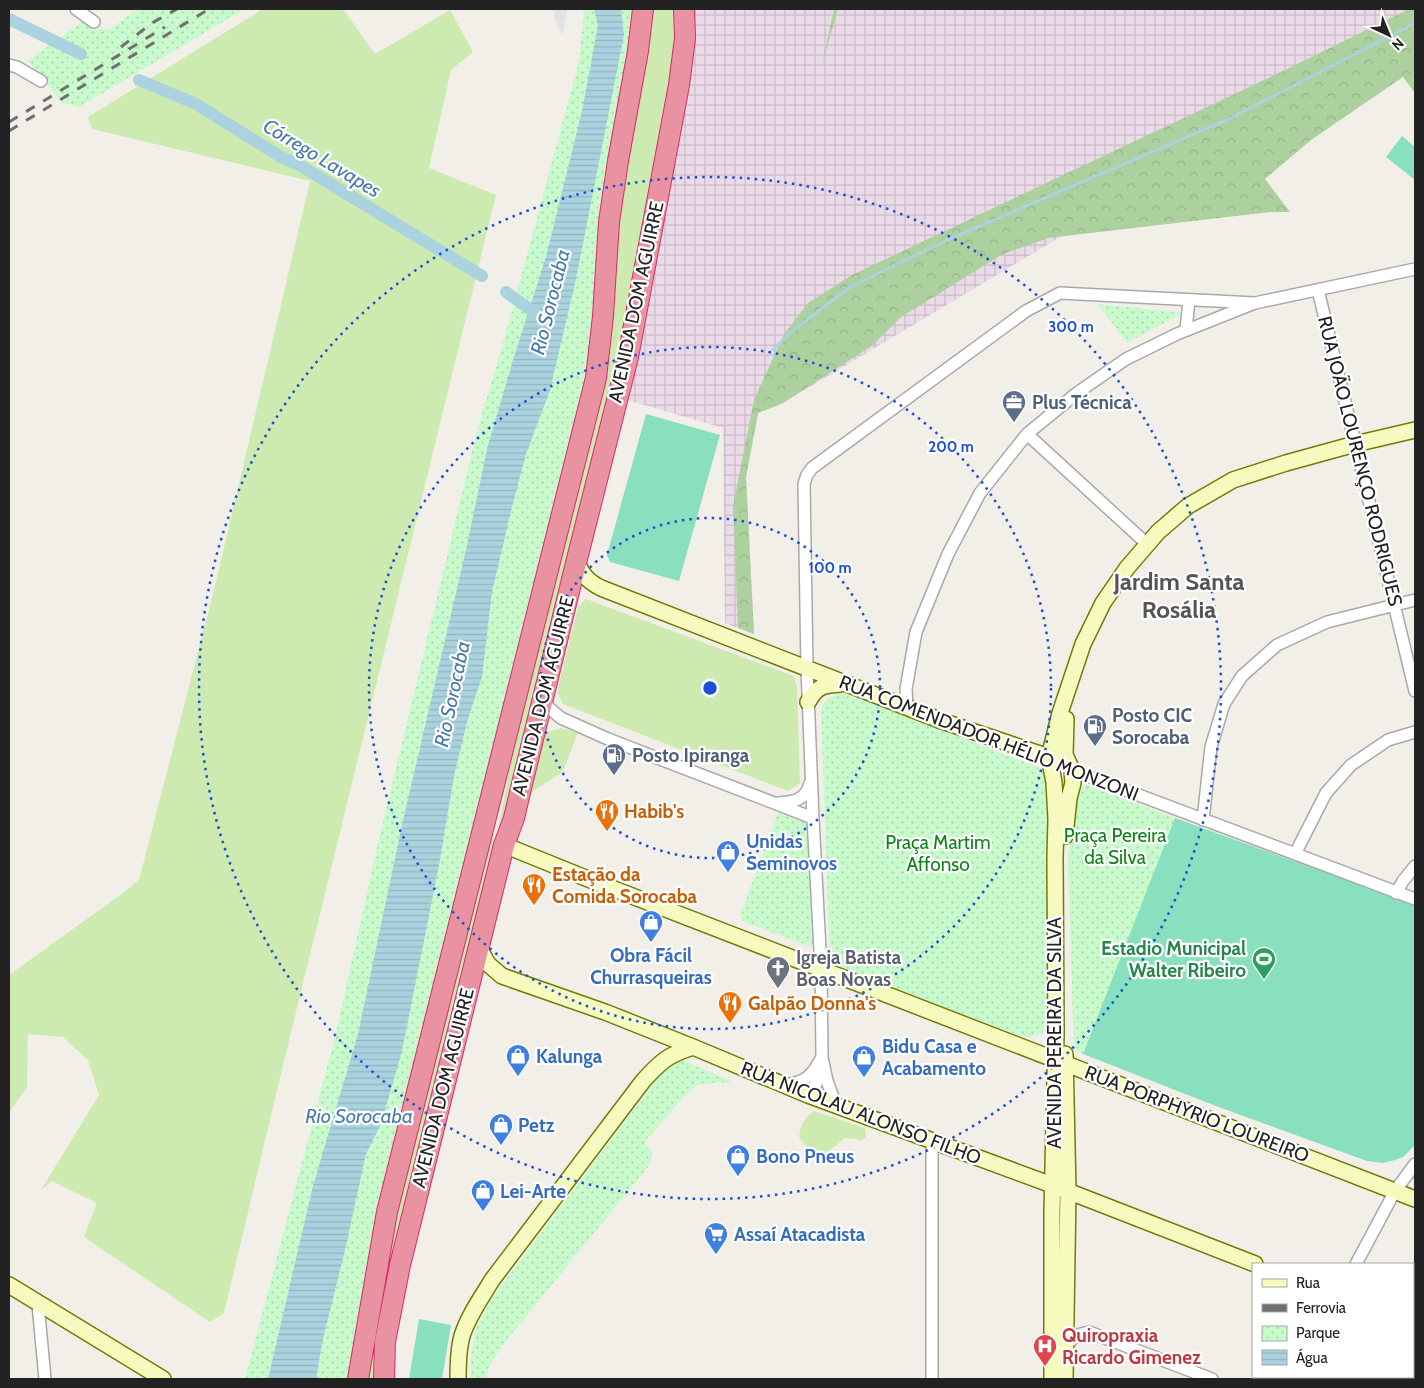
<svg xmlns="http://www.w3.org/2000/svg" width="1424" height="1388" viewBox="0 0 1424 1388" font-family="Cabin,sans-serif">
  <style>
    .industrial { fill: url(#industrial-grid) }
    .grass { fill: #cdebb0 }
    .forest { fill: url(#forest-crowns) }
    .park { fill: url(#park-dots) }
    .pitch { fill: #88e0be }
    .parking { fill: #e2e2e2 }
    .water { fill: url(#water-rules) }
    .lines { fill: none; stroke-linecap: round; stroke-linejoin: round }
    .stream { stroke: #aad3df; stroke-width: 3 }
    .canal { stroke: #aad3df; stroke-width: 12 }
    .street-casing { stroke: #a9a9a9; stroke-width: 14 }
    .secondary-casing { stroke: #707d05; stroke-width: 18 }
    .highway-casing { stroke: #dc2a67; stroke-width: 22 }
    .street { stroke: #fff; stroke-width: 11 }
    .secondary { stroke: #f7fabf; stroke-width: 15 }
    .highway { stroke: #e892a2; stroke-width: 20 }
    .rail { stroke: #707070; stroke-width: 3; stroke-dasharray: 10 10; stroke-linecap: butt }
    .ring { fill: none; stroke: #1d4ed8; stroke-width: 2.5; stroke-dasharray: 2.5 5 }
    .labels { text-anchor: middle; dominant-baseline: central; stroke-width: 4.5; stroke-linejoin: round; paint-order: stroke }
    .street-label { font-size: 19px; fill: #222; stroke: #fff }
    .service-label { font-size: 19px; font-weight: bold; fill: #4e5e75; stroke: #fff; text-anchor: start }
    .food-label { font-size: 19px; font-weight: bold; fill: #c56008; stroke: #fff; text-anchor: start }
    .park-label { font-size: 19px; fill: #0c8416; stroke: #fff }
    .shop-label { font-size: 19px; font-weight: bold; fill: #366cbe; stroke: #fff; text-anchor: start }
    .leisure-label { font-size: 19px; font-weight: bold; fill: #27864d; stroke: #fff; text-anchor: end }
    .worship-label { font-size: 19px; font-weight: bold; fill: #5b616d; stroke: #fff; text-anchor: start }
    .health-label { font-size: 19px; font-weight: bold; fill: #be3a42; stroke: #fff; text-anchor: start }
    .water-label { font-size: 20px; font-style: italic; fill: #4a7aab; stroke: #fff }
    .district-label { font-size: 24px; font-weight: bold; fill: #555; stroke: #fff }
    .centre { fill: #1d4ed8; stroke: #fff; stroke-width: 2.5 }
    .ring-label { font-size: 15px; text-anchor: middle; font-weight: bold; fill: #1d4ed8; stroke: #fff; stroke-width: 4.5; stroke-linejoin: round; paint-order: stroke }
  </style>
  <defs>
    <pattern id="industrial-grid" width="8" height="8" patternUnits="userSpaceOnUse" patternTransform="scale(1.25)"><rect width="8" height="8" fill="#ebdbe8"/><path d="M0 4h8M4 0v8" fill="none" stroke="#c9bcc7"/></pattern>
    <pattern id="forest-crowns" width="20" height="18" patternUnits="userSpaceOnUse" patternTransform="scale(1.25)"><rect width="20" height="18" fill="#add19e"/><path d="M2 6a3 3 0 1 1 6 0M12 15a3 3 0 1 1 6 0" fill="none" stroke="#95b388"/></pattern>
    <pattern id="park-dots" width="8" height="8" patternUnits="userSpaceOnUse" patternTransform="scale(1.25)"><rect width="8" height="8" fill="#c8facc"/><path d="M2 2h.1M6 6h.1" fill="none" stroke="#acd6af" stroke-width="1.8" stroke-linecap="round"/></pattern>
    <pattern id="water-rules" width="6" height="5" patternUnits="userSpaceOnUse" patternTransform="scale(1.25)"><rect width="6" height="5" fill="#aad3df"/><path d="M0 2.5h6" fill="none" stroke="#92b5bf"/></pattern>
  </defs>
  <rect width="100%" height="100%" fill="#f2efe9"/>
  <path class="industrial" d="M695,9H1415L1224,139L783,403L758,413L746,477L754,634L725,623L723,428L627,400L695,32Z"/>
  <path class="grass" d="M263,9H343L375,54L450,10L473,52L451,70L429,168L496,195L285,1057L224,1313L210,1322L84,1237L97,1203L52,1181L41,1190L99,1095L88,1060L63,1037L28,1034L27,1087L9,1113V975L123,893L139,880L216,582L310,181L92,129L88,117Z
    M650,9H676V45L636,284L503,835L499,831V824L615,223Z
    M586,599L794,676L797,687L800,783L788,791L563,704L557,692L578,607Z
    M561,728L578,733L565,766L561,773L535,790L532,791L530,789L543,736L548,732Z
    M490,834L493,835L497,847L377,1379H366L396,1201Z
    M814,1111L865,1128L866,1137L861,1141L856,1139L845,1138L829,1151L824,1159C815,1157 804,1145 799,1137C800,1126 805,1116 814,1111Z"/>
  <path class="forest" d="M834,9H838L822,65Z
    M1409,9H1415V93L1403,77L1311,140L1265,179L1290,212H1270L1048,238L1003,254L901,317L873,345L783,403L758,413L746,477L754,634L738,628L733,506L754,400L784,334L808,303L852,275L1285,70Z"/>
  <path class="park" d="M138,9H245L79,107L63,103L28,61L82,22L94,30L110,29Z
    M582,9H636L587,390L351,1379H245L335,1037L379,839L477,431L506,333L579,61L584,13Z
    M1098,304L1183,313L1127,343Z
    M841,694L853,696L1035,766C1043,770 1046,774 1049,784L1048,1019L1046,1030C1031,1042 1022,1036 1005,1030L846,969L837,965L829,956V938L821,709C825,699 831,696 841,694Z
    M1088,785L1175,818L1083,1054L1074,1050L1068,862L1074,794L1080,788Z
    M780,808L810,820L817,949L742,921L741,913Z
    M684,1061L729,1080L730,1082L728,1084L721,1082L702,1084L695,1086L686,1095L645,1141V1145L652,1152V1158L648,1167L509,1337C500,1350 488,1363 486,1379H471V1354L477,1326L493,1297L663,1071L674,1062Z"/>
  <path class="pitch" d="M1402,136L1415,147V180L1386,157Z
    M646,414L720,435L679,581L610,562L607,555Z
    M1175,818L1415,905V1145L1403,1157L1395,1160L1382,1163L1367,1161L1216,1106L1083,1054Z
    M419,1319L451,1325L442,1379H409Z"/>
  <path class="parking" d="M555,9H568L562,35L554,17Z"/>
  <path class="water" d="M594,9H621L624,35L576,279L550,390L526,454L511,511L492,592L482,677L468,718L454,776L440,860L402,1051L381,1124L366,1154L345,1250L323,1339L316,1379H268L313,1186L358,1034L402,825L466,550L488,445L514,357L546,257L582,111L598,26Z"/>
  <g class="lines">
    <path class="stream" d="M773,350L791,332L850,287L945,241L1231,118L1415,23"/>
    <path class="canal" d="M9,19L81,54
      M139,80L196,104L281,157L301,166L482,276
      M506,292L542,318"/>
    <g class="street-casing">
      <path id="street" d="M76,9L94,22
        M9,65L17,67L41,81
        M1318,290L1415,691
        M1186,330L1189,300
        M1027,434L1147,544
        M545,698V701L549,708L561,718L608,739L813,818
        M907,707L906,689L916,632L948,554L980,493L1027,434L1077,393L1126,359L1177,334L1255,303L1415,269
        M1072,770L1415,899
        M778,803C794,802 806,800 810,783
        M1203,820L1211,747L1224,704L1242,676L1277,645L1327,622L1415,600
        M1295,854L1326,793L1351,765L1388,740L1415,732
        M1396,893L1403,881L1415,866
        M784,1085C806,1082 812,1076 822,1057
        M808,1095L816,1084L821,1066
        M836,1105L827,1081L822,1057L821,969L813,818L807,669L804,484L807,475L812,468L1026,311L1060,293L1255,303
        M1356,1264L1395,1191L1415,1164
        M38,1304L45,1379
        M1066,1345L1077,1335L1089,1332L1212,1379
        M932,1379V1142
        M1316,1379V1377"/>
    </g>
    <g class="secondary-casing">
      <path id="secondary" d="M577,559C579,573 589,582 601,588L942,721L1049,757L1057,762
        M808,702C817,686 823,685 841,684
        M1065,836L1069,798L1073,783L1072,770L1065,755L1066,719
        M504,845L583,877L1415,1199
        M478,946L488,964L502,976L605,1012L693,1047L808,1095L1052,1185L1255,1264
        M1065,1054L1068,1192L1065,1379
        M9,1285L163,1379
        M1413,1325L1415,1326
        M458,1379C458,1365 458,1350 462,1336C468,1316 482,1297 492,1280L643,1081C661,1061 668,1055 693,1047
        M1052,1379V1212L1056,1034L1055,858L1056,819L1054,782L1049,757L1060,713L1083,644L1103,603L1127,568L1158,532L1188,506L1233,480L1286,463L1355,444L1415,430"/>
    </g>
    <g class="highway-casing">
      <path id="highway" d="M358,1379L387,1212L596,378L603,316L609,222L618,161L638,51L643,9
        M384,1379L385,1342L400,1265L504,845L514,818L522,784L577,559L628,357L679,85L685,38L684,9"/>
    </g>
    <use href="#street" class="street"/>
    <use href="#secondary" class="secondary"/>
    <use href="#highway" class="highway"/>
    <path class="rail" d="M121,47L152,23L177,9
      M9,122L165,27
      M9,131L209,9"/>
  </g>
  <g class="ring">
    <circle cx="710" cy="688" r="170"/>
    <circle cx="710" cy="688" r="341"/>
    <circle cx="710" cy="688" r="511"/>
  </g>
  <defs>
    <g id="office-pin" transform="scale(1.25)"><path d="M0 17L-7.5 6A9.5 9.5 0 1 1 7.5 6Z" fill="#5c6f8a" stroke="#fff"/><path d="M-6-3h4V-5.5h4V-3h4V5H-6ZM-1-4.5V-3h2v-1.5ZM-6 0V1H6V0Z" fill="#fff"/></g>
    <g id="fuel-pin" transform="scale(1.25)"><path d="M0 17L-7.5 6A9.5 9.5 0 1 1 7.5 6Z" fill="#5c6f8a" stroke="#fff"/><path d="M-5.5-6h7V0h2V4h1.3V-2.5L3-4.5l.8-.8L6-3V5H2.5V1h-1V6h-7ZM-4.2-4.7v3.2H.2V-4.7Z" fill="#fff"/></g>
    <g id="restaurant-pin" transform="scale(1.25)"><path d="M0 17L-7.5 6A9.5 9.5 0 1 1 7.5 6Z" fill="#e8710a" stroke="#fff"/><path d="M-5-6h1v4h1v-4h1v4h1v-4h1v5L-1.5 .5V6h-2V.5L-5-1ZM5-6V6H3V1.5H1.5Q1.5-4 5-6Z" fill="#fff"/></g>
    <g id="shop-pin" transform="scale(1.25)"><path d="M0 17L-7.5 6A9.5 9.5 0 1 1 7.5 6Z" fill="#3f7fe0" stroke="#fff"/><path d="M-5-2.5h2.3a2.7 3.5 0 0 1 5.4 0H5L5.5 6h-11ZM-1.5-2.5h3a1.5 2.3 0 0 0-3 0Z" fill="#fff"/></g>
    <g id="stadium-pin" transform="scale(1.25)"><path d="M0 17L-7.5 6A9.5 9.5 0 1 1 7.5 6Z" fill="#2e9e5b" stroke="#fff"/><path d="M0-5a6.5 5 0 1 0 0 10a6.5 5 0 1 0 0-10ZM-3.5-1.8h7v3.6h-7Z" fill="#fff"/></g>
    <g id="church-pin" transform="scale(1.25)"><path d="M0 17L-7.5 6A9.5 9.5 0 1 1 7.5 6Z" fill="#6b7280" stroke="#fff"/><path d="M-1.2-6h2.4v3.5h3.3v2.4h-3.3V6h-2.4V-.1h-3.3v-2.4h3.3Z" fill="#fff"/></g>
    <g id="supermarket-pin" transform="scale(1.25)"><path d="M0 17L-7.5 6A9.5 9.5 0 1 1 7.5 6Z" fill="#3f7fe0" stroke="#fff"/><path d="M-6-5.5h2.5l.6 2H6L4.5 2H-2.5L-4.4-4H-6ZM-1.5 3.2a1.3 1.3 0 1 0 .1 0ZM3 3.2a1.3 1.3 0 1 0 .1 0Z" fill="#fff"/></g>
    <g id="hospital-pin" transform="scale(1.25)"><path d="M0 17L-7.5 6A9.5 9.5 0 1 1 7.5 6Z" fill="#e0444e" stroke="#fff"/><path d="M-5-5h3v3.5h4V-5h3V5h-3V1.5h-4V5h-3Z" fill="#fff"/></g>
  </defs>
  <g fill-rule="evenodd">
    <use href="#office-pin" x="1014" y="402"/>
    <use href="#fuel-pin" x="1095" y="726"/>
    <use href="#fuel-pin" x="614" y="755"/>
    <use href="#restaurant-pin" x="607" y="811"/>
    <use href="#shop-pin" x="728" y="852"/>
    <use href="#restaurant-pin" x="534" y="885"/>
    <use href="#shop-pin" x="651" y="922"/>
    <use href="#stadium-pin" x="1264" y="959"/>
    <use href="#church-pin" x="778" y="968"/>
    <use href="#restaurant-pin" x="730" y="1003"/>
    <use href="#shop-pin" x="518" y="1056"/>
    <use href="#shop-pin" x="864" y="1057"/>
    <use href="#shop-pin" x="501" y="1125"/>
    <use href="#shop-pin" x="738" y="1156"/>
    <use href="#shop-pin" x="483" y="1191"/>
    <use href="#supermarket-pin" x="716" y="1234"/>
    <use href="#hospital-pin" x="1045" y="1346"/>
  </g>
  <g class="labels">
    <g class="street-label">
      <text transform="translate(636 302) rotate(-78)">AVENIDA DOM AGUIRRE</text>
      <text transform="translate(1360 461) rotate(76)">RUA JOÃO LOURENÇO RODRIGUES</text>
      <text transform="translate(543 696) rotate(-76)">AVENIDA DOM AGUIRRE</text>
      <text transform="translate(989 738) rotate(21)">RUA COMENDADOR HÉLIO MONZONI</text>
      <text transform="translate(1054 1033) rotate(-90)">AVENIDA PEREIRA DA SILVA</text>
      <text transform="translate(443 1088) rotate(-76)">AVENIDA DOM AGUIRRE</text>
      <text transform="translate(861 1113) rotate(21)">RUA NICOLAU ALONSO FILHO</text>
      <text transform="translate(1197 1114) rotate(21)">RUA PORPHYRIO LOUREIRO</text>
    </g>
    <g class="service-label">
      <text x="1032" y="402">Plus Técnica</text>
      <text x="1112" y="715">Posto CIC<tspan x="1112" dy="22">Sorocaba</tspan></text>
      <text x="632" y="755">Posto Ipiranga</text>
    </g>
    <g class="food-label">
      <text x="624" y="811">Habib's</text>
      <text x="552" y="874">Estação da<tspan x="552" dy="22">Comida Sorocaba</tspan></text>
      <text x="748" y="1003">Galpão Donna's</text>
    </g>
    <g class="park-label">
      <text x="1115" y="835">Praça Pereira<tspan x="1115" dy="22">da Silva</tspan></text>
      <text x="938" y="842">Praça Martim<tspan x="938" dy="22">Affonso</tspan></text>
    </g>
    <g class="shop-label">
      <text x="746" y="841">Unidas<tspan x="746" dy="22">Seminovos</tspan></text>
      <text x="651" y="955" text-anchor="middle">Obra Fácil<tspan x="651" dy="22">Churrasqueiras</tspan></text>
      <text x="882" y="1046">Bidu Casa e<tspan x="882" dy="22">Acabamento</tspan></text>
      <text x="536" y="1056">Kalunga</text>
      <text x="518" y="1125">Petz</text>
      <text x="756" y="1156">Bono Pneus</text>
      <text x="500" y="1191">Lei-Arte</text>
      <text x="734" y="1234">Assaí Atacadista</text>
    </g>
    <g class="leisure-label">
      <text x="1246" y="948">Estadio Municipal<tspan x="1246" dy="22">Walter Ribeiro</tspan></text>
    </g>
    <g class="worship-label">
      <text x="796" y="957">Igreja Batista<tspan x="796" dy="22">Boas Novas</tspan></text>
    </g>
    <g class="health-label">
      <text x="1062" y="1335">Quiropraxia<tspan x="1062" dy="22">Ricardo Gimenez</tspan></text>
    </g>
    <g class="water-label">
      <text transform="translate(322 158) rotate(31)">Córrego Lavapes</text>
      <text transform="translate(550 302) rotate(-76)">Rio Sorocaba</text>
      <text transform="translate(452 694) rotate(-78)">Rio Sorocaba</text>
      <text x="359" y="1116">Rio Sorocaba</text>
    </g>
    <g class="district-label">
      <text x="1179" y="581">Jardim Santa<tspan x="1179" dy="28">Rosália</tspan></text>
    </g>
  </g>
  <circle cx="710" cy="688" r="8" class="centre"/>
  <g class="ring-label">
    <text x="1071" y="332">300 m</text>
    <text x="951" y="452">200 m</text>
    <text x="830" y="573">100 m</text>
  </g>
  <rect width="1424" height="1388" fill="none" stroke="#222222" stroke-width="20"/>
  <rect x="1252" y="1263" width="162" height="115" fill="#ffffff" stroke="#a7a7a7"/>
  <rect x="1262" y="1279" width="25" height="8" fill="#f7fabf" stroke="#a7a7a7"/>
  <text x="1296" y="1288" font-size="15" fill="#222222">Rua</text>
  <rect x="1262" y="1304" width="25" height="8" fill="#707070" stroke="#a7a7a7"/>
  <text x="1296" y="1313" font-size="15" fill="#222222">Ferrovia</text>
  <rect x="1262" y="1326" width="25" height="15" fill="url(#park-dots)" stroke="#a7a7a7"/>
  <text x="1296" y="1338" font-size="15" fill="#222222">Parque</text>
  <rect x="1262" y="1350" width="25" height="15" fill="url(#water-rules)" stroke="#a7a7a7"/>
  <text x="1296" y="1363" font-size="15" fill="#222222">Água</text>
  <g transform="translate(1389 35) rotate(136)" stroke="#ffffff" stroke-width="4" paint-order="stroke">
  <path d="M0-4L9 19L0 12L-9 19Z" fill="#222222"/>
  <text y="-8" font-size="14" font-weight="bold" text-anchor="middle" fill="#222222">N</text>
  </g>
</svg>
